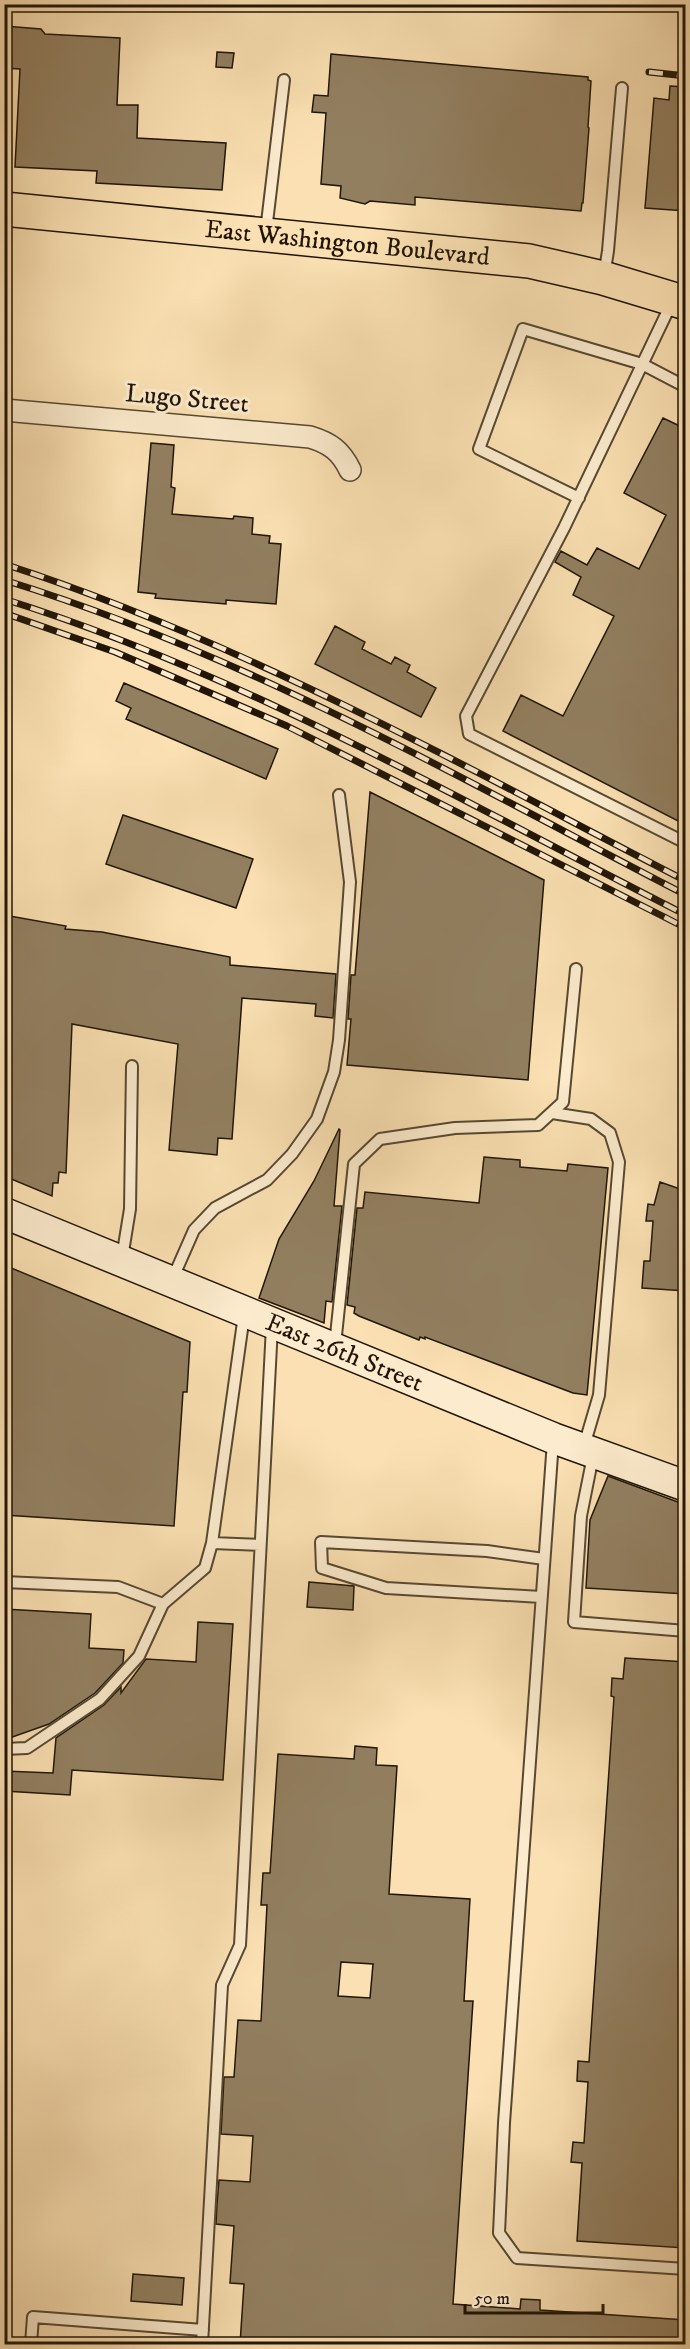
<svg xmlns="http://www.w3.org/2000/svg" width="690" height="2349" viewBox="0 0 690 2349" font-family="'IM FELL DW Pica',serif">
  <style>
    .building { fill: #927f60; stroke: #211507; stroke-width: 1.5; fill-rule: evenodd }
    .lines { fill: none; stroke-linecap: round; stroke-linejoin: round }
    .lane-casing { stroke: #574832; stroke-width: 14 }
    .street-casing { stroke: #574832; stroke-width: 24 }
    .secondary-casing { stroke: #211507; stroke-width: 33 }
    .primary-casing { stroke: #211507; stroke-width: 36 }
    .lane { stroke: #fcebcd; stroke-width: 10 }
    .street { stroke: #fcebcd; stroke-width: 21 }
    .secondary { stroke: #fcebcd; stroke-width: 30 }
    .primary { stroke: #fae0b2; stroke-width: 33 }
    .rail-casing { stroke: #211507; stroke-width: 7 }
    .rail { stroke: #fcebcd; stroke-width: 4.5; stroke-dasharray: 14; stroke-linecap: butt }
    .labels { text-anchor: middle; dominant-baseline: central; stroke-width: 6; stroke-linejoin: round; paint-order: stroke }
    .street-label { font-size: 26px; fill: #211507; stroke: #fcebcd }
  </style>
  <rect width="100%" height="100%" fill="#fae0b2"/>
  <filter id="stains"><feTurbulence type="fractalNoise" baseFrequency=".00333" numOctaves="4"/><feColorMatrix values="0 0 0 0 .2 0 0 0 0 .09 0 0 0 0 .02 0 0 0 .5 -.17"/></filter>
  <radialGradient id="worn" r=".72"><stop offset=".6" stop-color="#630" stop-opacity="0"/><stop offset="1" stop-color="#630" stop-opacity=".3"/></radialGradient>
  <path class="building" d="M4,26L41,29L45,34L120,38L117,105H138L137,138L226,143L222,190L96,183L97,171L15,167L20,69L4,68Z
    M217,52L234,53L232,68L216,67Z
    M331,54L588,77V80L591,81L588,127L589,128L583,203H582L581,211L415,197V205L370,201L365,204L340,198L341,186L321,184L326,113L312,112L314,95L328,96Z
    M670,86L686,87V211L645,208L654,98L669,100Z
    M663,418L686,429V825L503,731L521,695L563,716L614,616L573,595L581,577L555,562L561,551L587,565L597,548L639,569L666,515L624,493Z
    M151,443L174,445L171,487L175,488L172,514L233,519L234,516L253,518L252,534L270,536L269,543L281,544L276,604L226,600V604L155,598L156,594L138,592Z
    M335,626L365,642L362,649L391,664L395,657L410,665L407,672L436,688L421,717L315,664Z
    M124,683L278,749L266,779L126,719L131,708L116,701Z
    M370,792L544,880L528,1080L347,1065L351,1019H348L351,975H355Z
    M123,815L253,859L236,908L106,864Z
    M4,915L66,926L65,929L102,932L230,957V965L336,974L333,1018L315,1016L316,1004L242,998L232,1139L218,1138L217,1155L169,1150L178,1044L72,1024L66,1173L59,1172L58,1183H53L52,1196L4,1176Z
    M339,1129L340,1130L334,1206H342L332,1302L326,1301L324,1323L259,1298L279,1239L314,1181Z
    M484,1157L520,1160V1167L567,1171L568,1164L608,1168L587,1395L573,1393L425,1337V1339L420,1337L419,1340L359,1316L354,1313L355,1307L347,1305L357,1208H363L365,1192L479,1203Z
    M660,1182L686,1191V1291L642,1288L644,1261H650L653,1221H646L648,1204L654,1205Z
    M4,1265L190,1342L187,1392H183L174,1526L4,1515Z
    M608,1476L686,1505V1594L586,1588L590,1520Z
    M309,1582L354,1586L353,1610L307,1607Z
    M4,1609L91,1614L89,1648L124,1650L123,1663L95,1693L49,1724L4,1740Z
    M198,1622L233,1624L223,1780L72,1770L70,1795L4,1791V1771L53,1773L56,1738L104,1705L121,1687V1693L146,1659L196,1662Z
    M625,1658L686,1662V2248L577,2241L582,2163L571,2162L573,2142L584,2143L588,2082L577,2081L578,2061L589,2062L614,1697L611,1696L612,1678L623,1679Z
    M355,1746L377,1748L376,1765L397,1766L389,1894L470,1899L464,2001H473L453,2304L520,2309L521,2299L540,2300V2310L686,2320V2344H240L244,2284L230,2283L234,2226L216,2224L217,2204L219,2180L250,2182L253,2136L221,2134L224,2077H234L238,2020L261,2021L267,1905H261L263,1873H270L278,1754L354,1759ZM341,1962L373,1964L370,1998L338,1996Z
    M133,2274L184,2278L182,2305L131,2301Z"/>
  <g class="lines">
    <g class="lane-casing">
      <path id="lane" d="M266,231L284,80
        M604,276L608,251L622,88
        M672,302L564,528L466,716L469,734L686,843
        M579,498L479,449L523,329L642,364L686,387
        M552,1113L591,1119L610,1133L619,1162L599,1395L584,1446
        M122,1258L130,1209L132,1066
        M172,1280L194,1230L215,1208L267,1180L292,1154L317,1119L334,1072L339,1040L350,882L339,795
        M335,1345L354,1164L380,1139L455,1128L538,1125L563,1102L576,969
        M553,1441L504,2123L499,2233L517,2258L686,2269
        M593,1456L581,1516L574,1622L686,1631
        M212,1543L244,1315
        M4,1582L118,1587L163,1604
        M541,1597L386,1588L322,1568L321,1542L487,1551L544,1559
        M4,1749L27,1748L100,1699L139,1656L163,1604L205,1568L212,1543L260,1545
        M31,2344L33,2317L203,2330
        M202,2344L222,1985L240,1945L272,1326"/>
    </g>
    <g class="street-casing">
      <path id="street" d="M4,410L310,437C330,443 341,451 350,470"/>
    </g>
    <g class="secondary-casing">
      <g id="secondary">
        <path id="s1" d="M4,1213L553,1438L686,1486"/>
      </g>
    </g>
    <g class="primary-casing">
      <g id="primary">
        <path id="s2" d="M4,209L529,261L603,278L686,303"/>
      </g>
    </g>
    <use href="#lane" class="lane"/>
    <use href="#street" class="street"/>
    <use href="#secondary" class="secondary"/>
    <use href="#primary" class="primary"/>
    <g class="rail-casing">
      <path id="rail" d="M649,72L686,76
        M4,564C244,642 463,766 686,881
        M4,580C245,654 463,780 686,895
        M4,599C244,674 463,802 686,915
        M4,613L115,652L287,726L686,928"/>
    </g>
    <use href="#rail" class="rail"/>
  </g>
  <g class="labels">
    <g class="street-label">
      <text stroke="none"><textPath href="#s2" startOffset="345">East Washington Boulevard</textPath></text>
      <text transform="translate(187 399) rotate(5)">Lugo Street</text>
      <text stroke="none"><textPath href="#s1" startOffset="368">East 26th Street</textPath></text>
    </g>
  </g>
  <rect width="690" height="2349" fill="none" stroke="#fae0b2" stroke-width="24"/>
  <rect x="6" y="6" width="678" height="2337" fill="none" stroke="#211507" stroke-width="3"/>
  <rect x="12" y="12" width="666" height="2325" fill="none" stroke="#211507" stroke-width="1.5"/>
  <path d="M465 2304v9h138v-9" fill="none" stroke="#211507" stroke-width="3"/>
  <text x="474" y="2304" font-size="18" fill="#211507" stroke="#fcebcd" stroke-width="4.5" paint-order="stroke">50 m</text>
  <rect width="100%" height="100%" filter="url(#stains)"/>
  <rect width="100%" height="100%" fill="url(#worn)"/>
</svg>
